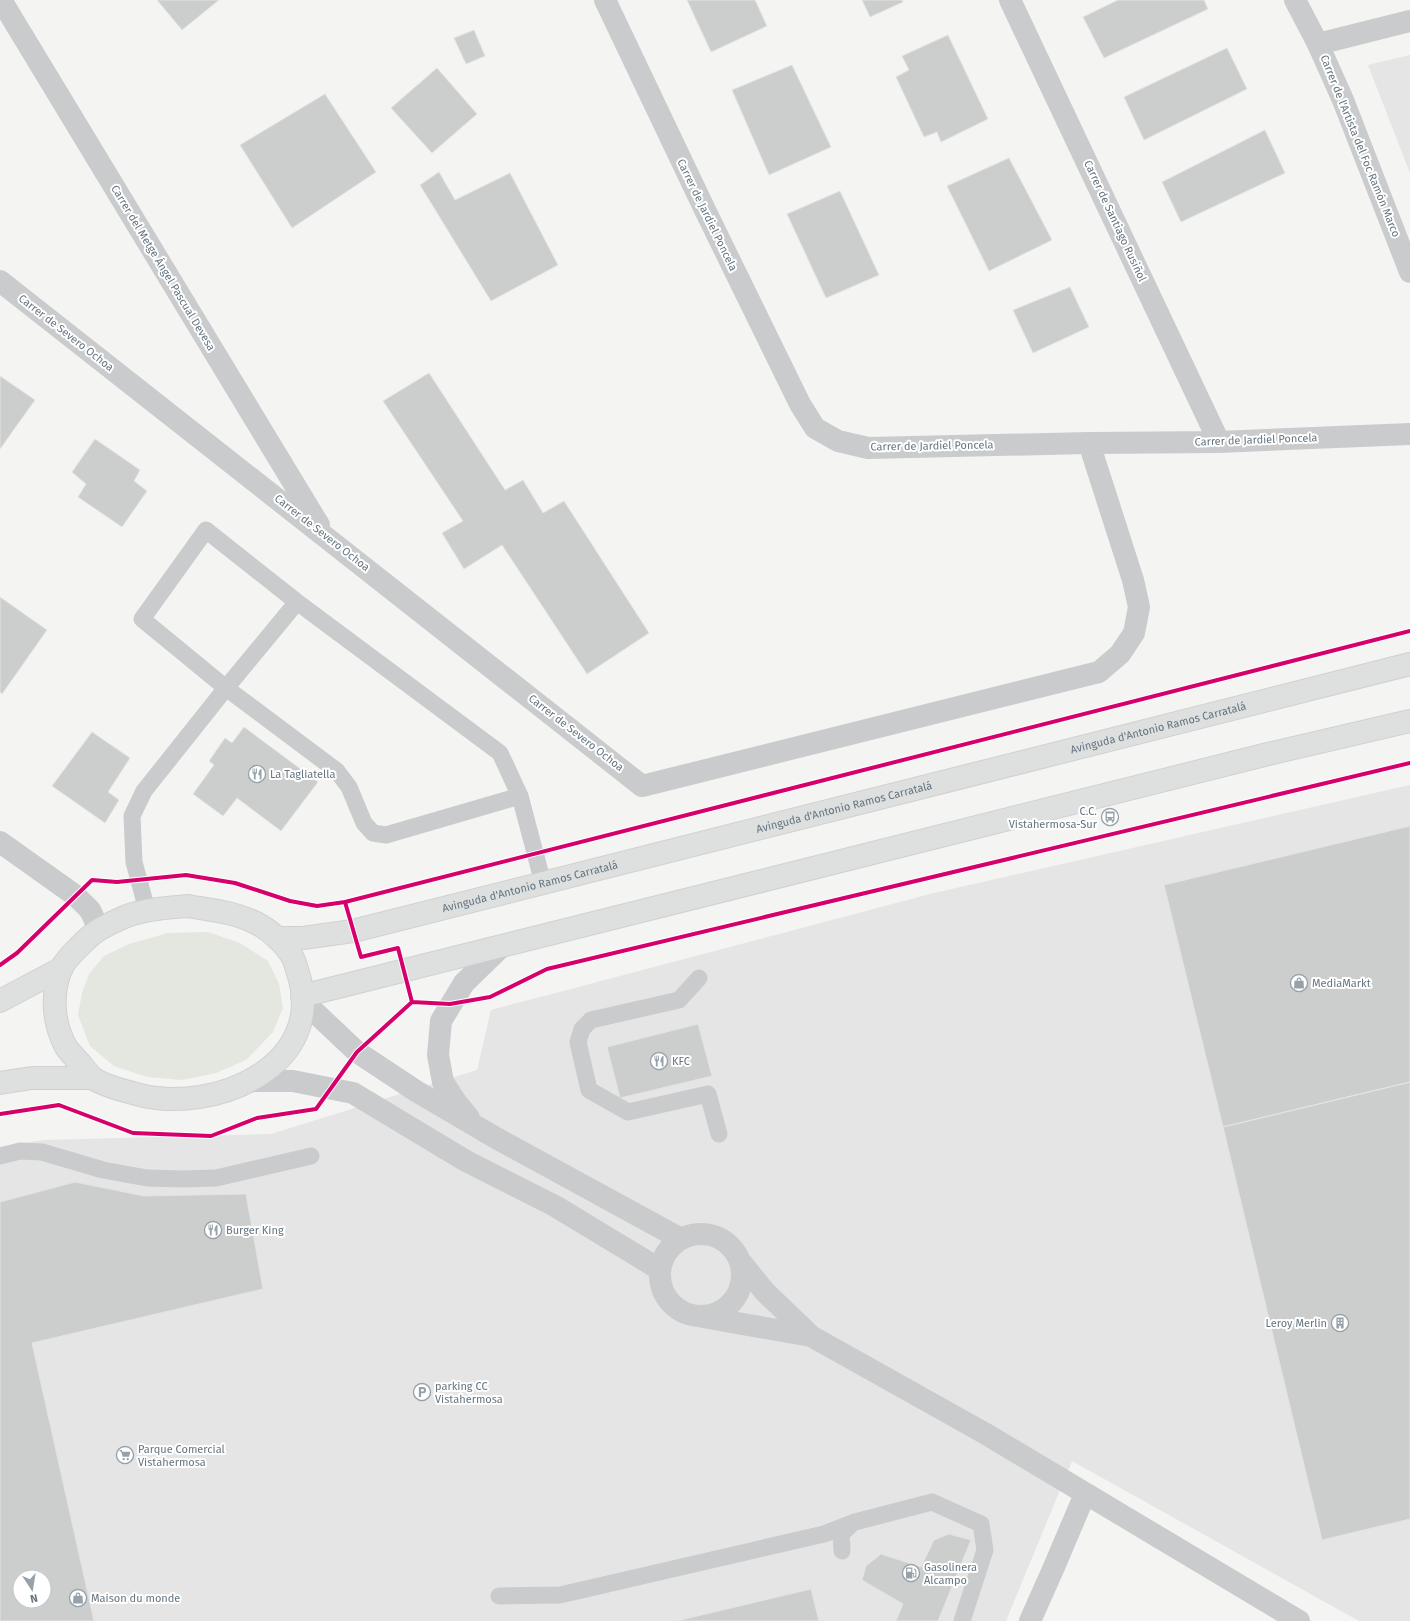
<svg xmlns="http://www.w3.org/2000/svg" width="1410" height="1621" viewBox="0 0 1410 1621" font-family="'Fira Sans',sans-serif">
  <style>
    .built { fill: #e4e5e4; fill-rule: evenodd }
    .green { fill: #e4e6e0 }
    .building { fill: #cccecd; stroke: #e3e3e2; fill-rule: evenodd }
    .lines { fill: none; stroke-linecap: round; stroke-linejoin: round }
    .secondary-casing { stroke: #d0d1d2; stroke-width: 24 }
    .service { stroke: #cacbcc; stroke-width: 17 }
    .minor { stroke: #cacbcc; stroke-width: 22 }
    .tertiary { stroke: #cacbcc; stroke-width: 22 }
    .secondary { stroke: #dedfdf; stroke-width: 22 }
    .cycleway-casing { stroke: #fff; stroke-width: 6 }
    .cycleway { stroke: #d6006c; stroke-width: 4 }
    .labels { text-anchor: middle; dominant-baseline: central; stroke-width: 4; stroke-linejoin: round; paint-order: stroke }
    .street-label { font-size: 11px; fill: #647581; stroke: #fff }
    .poi-label { font-size: 11px; fill: #647581; stroke: #fff; text-anchor: start }
  </style>
  <rect width="100%" height="100%" fill="#f4f4f2"/>
  <path class="built" d="M1410,55V173L1368,65Z
    M1410,785V1621H1359L1072,1461L1006,1621H0V1147L43,1140L271,1134L477,1070L491,1010L934,893ZM20,1577H44V1601H20Z"/>
  <path class="green" d="M208,932L240,943L268,961L279,984L283,1008L273,1032L246,1060L216,1073L182,1080L147,1077L114,1066L90,1046L78,1015L82,993L89,974L104,956L129,944L168,933Z"/>
  <path class="building" d="M157,0H219L182,30Z
    M687,0H755L767,26L711,52Z
    M862,0H902L903,2L870,17Z
    M1118,0H1204L1208,9L1104,58L1083,17Z
    M474,30L485,56L466,64L454,38Z
    M948,35L988,119L941,142L937,132L924,137L896,77L909,70L902,56Z
    M1227,48L1247,89L1144,140L1124,97Z
    M792,65L831,147L769,175L732,90Z
    M437,68L477,114L432,153L391,108Z
    M325,94L376,172L292,228L240,145Z
    M1265,130L1285,173L1181,222L1162,182Z
    M1009,158L1052,240L989,271L947,186Z
    M439,172L455,200L510,173L558,265L491,301L420,185Z
    M840,191L879,275L826,298L787,214Z
    M1070,287L1089,327L1033,353L1013,310Z
    M429,373L505,490L523,480L543,513L564,501L649,633L587,674L502,545L464,569L442,533L463,521L383,401Z
    M0,376L35,400L0,449Z
    M95,439L140,470L134,481L147,491L122,527L78,497L86,484L72,472Z
    M0,597L47,630L2,694L0,692Z
    M244,727L318,782L281,831L237,798L223,816L193,794L214,765L209,761L225,738L232,743Z
    M92,732L130,758L108,792L119,800L105,823L52,786Z
    M1410,826V1082L1223,1127L1164,885Z
    M698,1024L712,1076L620,1098L607,1047Z
    M1410,1082V1519L1322,1540L1223,1127Z
    M75,1182L144,1196L246,1194L263,1289L32,1343L94,1621H0V1202ZM20,1577H44V1601H20Z
    M949,1534L971,1540L938,1621H896L903,1604L862,1580L866,1566L881,1554L921,1567L934,1540Z
    M811,1589L819,1621H676Z"/>
  <g class="lines">
    <g class="secondary-casing">
      <g id="secondary">
        <path d="M188,906C211,910 235,912 256,923C270,930 284,943 292,956C295,961 296,967 298,973C328,1065 215,1114 140,1095C125,1091 107,1087 94,1079C89,1075 84,1068 80,1063C75,1058 70,1053 66,1047C53,1023 51,994 61,969C65,959 91,934 100,929C107,925 115,921 122,918C143,909 165,908 188,906Z"/>
        <path id="s1" d="M277,938H303L353,931L1410,664"/>
        <path d="M302,996L1268,754L1410,721"/>
        <path d="M0,1001L62,968"/>
        <path d="M0,1083L32,1078H93"/>
      </g>
    </g>
    <path class="service" d="M297,602L226,688L142,619L206,530L297,602L500,753L520,796
      M147,910L134,862L132,816L144,791L226,688L337,771L349,787L364,823L373,833L386,835L520,796L543,883
      M699,978L679,1000L591,1020L582,1029L578,1042L589,1090L628,1112L708,1094L719,1134
      M0,1156L20,1151L42,1152L103,1170L147,1178L183,1179L216,1178L311,1156
      M842,1551L841,1534L854,1522
      M499,1596L560,1595L824,1534L855,1522L932,1502L981,1524L985,1550L962,1621"/>
    <path class="minor" d="M1,0L319,525
      M605,0L705,210L800,404L815,428L838,441L868,448L1089,443L1219,442L1410,434
      M1010,0L1219,442
      M1318,44L1410,21
      M0,281L642,786L1099,672L1120,654L1134,633L1139,607L1133,580L1089,443
      M303,1001L357,1052L416,1091L496,1138L681,1239
      M251,1081H293L353,1093L466,1161L555,1206L659,1269
      M469,1118L456,1102L443,1082L438,1055L441,1021L464,983L501,947
      M660 1275a41 41 0 1 1 82 0a41 41 0 1 1-82 0Z
      M703,1317L811,1336L765,1292L740,1261
      M811,1336L986,1434L1299,1621
      M1030,1621L1054,1567L1085,1494"/>
    <path class="tertiary" d="M1295,0L1318,44L1343,100L1410,272
      M0,842L76,896L90,910L99,929"/>
    <use href="#secondary" class="secondary"/>
    <g class="cycleway-casing">
      <path id="cycleway" d="M345,902L361,957L398,948L412,1002
        M0,965L17,953L92,880L117,882L186,875L235,883L290,901L317,906L345,902L1410,631
        M0,1114L59,1105L133,1133L211,1136L257,1118L316,1109L357,1052L412,1002L450,1004L490,997L547,969L1410,763"/>
    </g>
    <use href="#cycleway" class="cycleway"/>
  </g>
  <defs>
    <g id="restaurant-ring" transform="scale(0.9)"><circle r="9.5" fill="#fff" stroke="#96a1a9" stroke-width="1.5"/><path d="M-5-6h1v4h1v-4h1v4h1v-4h1v5L-1.5 .5V6h-2V.5L-5-1ZM5-6V6H3V1.5H1.5Q1.5-4 5-6Z" fill="#96a1a9"/></g>
    <g id="bus-ring" transform="scale(0.9)"><circle r="9.5" fill="#fff" stroke="#96a1a9" stroke-width="1.5"/><path d="M-5-6H5V4H4V6H2V4H-2V6H-4V4H-5ZM-3.5-4V0h7V-4ZM-3.5 1.2v1.5H-2V1.2ZM2 1.2v1.5H3.5V1.2Z" fill="#96a1a9"/></g>
    <g id="shop-ring" transform="scale(0.9)"><circle r="9.5" fill="#fff" stroke="#96a1a9" stroke-width="1.5"/><path d="M-5-2.5h2.3a2.7 3.5 0 0 1 5.4 0H5L5.5 6h-11ZM-1.5-2.5h3a1.5 2.3 0 0 0-3 0Z" fill="#96a1a9"/></g>
    <g id="building-ring" transform="scale(0.9)"><circle r="9.5" fill="#fff" stroke="#96a1a9" stroke-width="1.5"/><path d="M-4-6H4V6H1V3H-1V6H-4ZM-2.5-4.3h1.7v1.8h-1.7ZM.8-4.3h1.7v1.8H.8ZM-2.5-1h1.7V.8h-1.7ZM.8-1h1.7V.8H.8Z" fill="#96a1a9"/></g>
    <g id="parking-ring" transform="scale(0.9)"><circle r="9.5" fill="#fff" stroke="#96a1a9" stroke-width="1.5"/><path d="M-3.5-5.5H1a3.5 3.5 0 0 1 0 7H-1V5.5H-3.5ZM-1-3.4V-.6H.8a1.4 1.4 0 0 0 0-2.8Z" fill="#96a1a9"/></g>
    <g id="supermarket-ring" transform="scale(0.9)"><circle r="9.5" fill="#fff" stroke="#96a1a9" stroke-width="1.5"/><path d="M-6-5.5h2.5l.6 2H6L4.5 2H-2.5L-4.4-4H-6ZM-1.5 3.2a1.3 1.3 0 1 0 .1 0ZM3 3.2a1.3 1.3 0 1 0 .1 0Z" fill="#96a1a9"/></g>
    <g id="fuel-ring" transform="scale(0.9)"><circle r="9.5" fill="#fff" stroke="#96a1a9" stroke-width="1.5"/><path d="M-5.5-6h7V0h2V4h1.3V-2.5L3-4.5l.8-.8L6-3V5H2.5V1h-1V6h-7ZM-4.2-4.7v3.2H.2V-4.7Z" fill="#96a1a9"/></g>
  </defs>
  <g fill-rule="evenodd">
    <use href="#restaurant-ring" x="257" y="774"/>
    <use href="#bus-ring" x="1110" y="817"/>
    <use href="#shop-ring" x="1299" y="983"/>
    <use href="#restaurant-ring" x="659" y="1061"/>
    <use href="#restaurant-ring" x="213" y="1230"/>
    <use href="#building-ring" x="1340" y="1323"/>
    <use href="#parking-ring" x="422" y="1392"/>
    <use href="#supermarket-ring" x="125" y="1455"/>
    <use href="#fuel-ring" x="911" y="1573"/>
    <use href="#shop-ring" x="78" y="1598"/>
  </g>
  <g class="labels">
    <g class="street-label">
      <text transform="translate(1360 146) rotate(68)">Carrer de l'Artista del Foc Ramón Marco</text>
      <text transform="translate(707 215) rotate(64)">Carrer de Jardiel Poncela</text>
      <text transform="translate(1115 221) rotate(65)">Carrer de Santiago Rusiñol</text>
      <text transform="translate(163 268) rotate(59)">Carrer del Metge Ángel Pascual Devesa</text>
      <text transform="translate(66 333) rotate(38)">Carrer de Severo Ochoa</text>
      <text transform="translate(1256 440) rotate(-2)">Carrer de Jardiel Poncela</text>
      <text transform="translate(932 446) rotate(-1)">Carrer de Jardiel Poncela</text>
      <text transform="translate(322 533) rotate(38)">Carrer de Severo Ochoa</text>
      <text stroke="none"><textPath href="#s1" startOffset="907">Avinguda d'Antonio Ramos Carratalá</textPath></text>
      <text transform="translate(576 733) rotate(38)">Carrer de Severo Ochoa</text>
      <text stroke="none"><textPath href="#s1" startOffset="583">Avinguda d'Antonio Ramos Carratalá</textPath></text>
      <text stroke="none"><textPath href="#s1" startOffset="259">Avinguda d'Antonio Ramos Carratalá</textPath></text>
    </g>
    <g class="poi-label">
      <text x="270" y="774">La Tagliatella</text>
      <text x="1097" y="811" text-anchor="end">C.C.<tspan x="1097" dy="13">Vistahermosa-Sur</tspan></text>
      <text x="1312" y="983">MediaMarkt</text>
      <text x="672" y="1061">KFC</text>
      <text x="226" y="1230">Burger King</text>
      <text x="1327" y="1323" text-anchor="end">Leroy Merlin</text>
      <text x="435" y="1386">parking CC<tspan x="435" dy="13">Vistahermosa</tspan></text>
      <text x="138" y="1449">Parque Comercial<tspan x="138" dy="13">Vistahermosa</tspan></text>
      <text x="924" y="1567">Gasolinera<tspan x="924" dy="13">Alcampo</tspan></text>
      <text x="91" y="1598">Maison du monde</text>
    </g>
  </g>
  <g transform="translate(32 1589) rotate(168)"><circle r="19" fill="#ffffff" stroke="#c1c8cd"/>
  <path d="M0-3L7 15L0 10L-7 15Z" fill="#96a1a9"/>
  <text y="-6" font-size="11" font-weight="bold" text-anchor="middle" fill="#647581">N</text>
  </g>
</svg>
